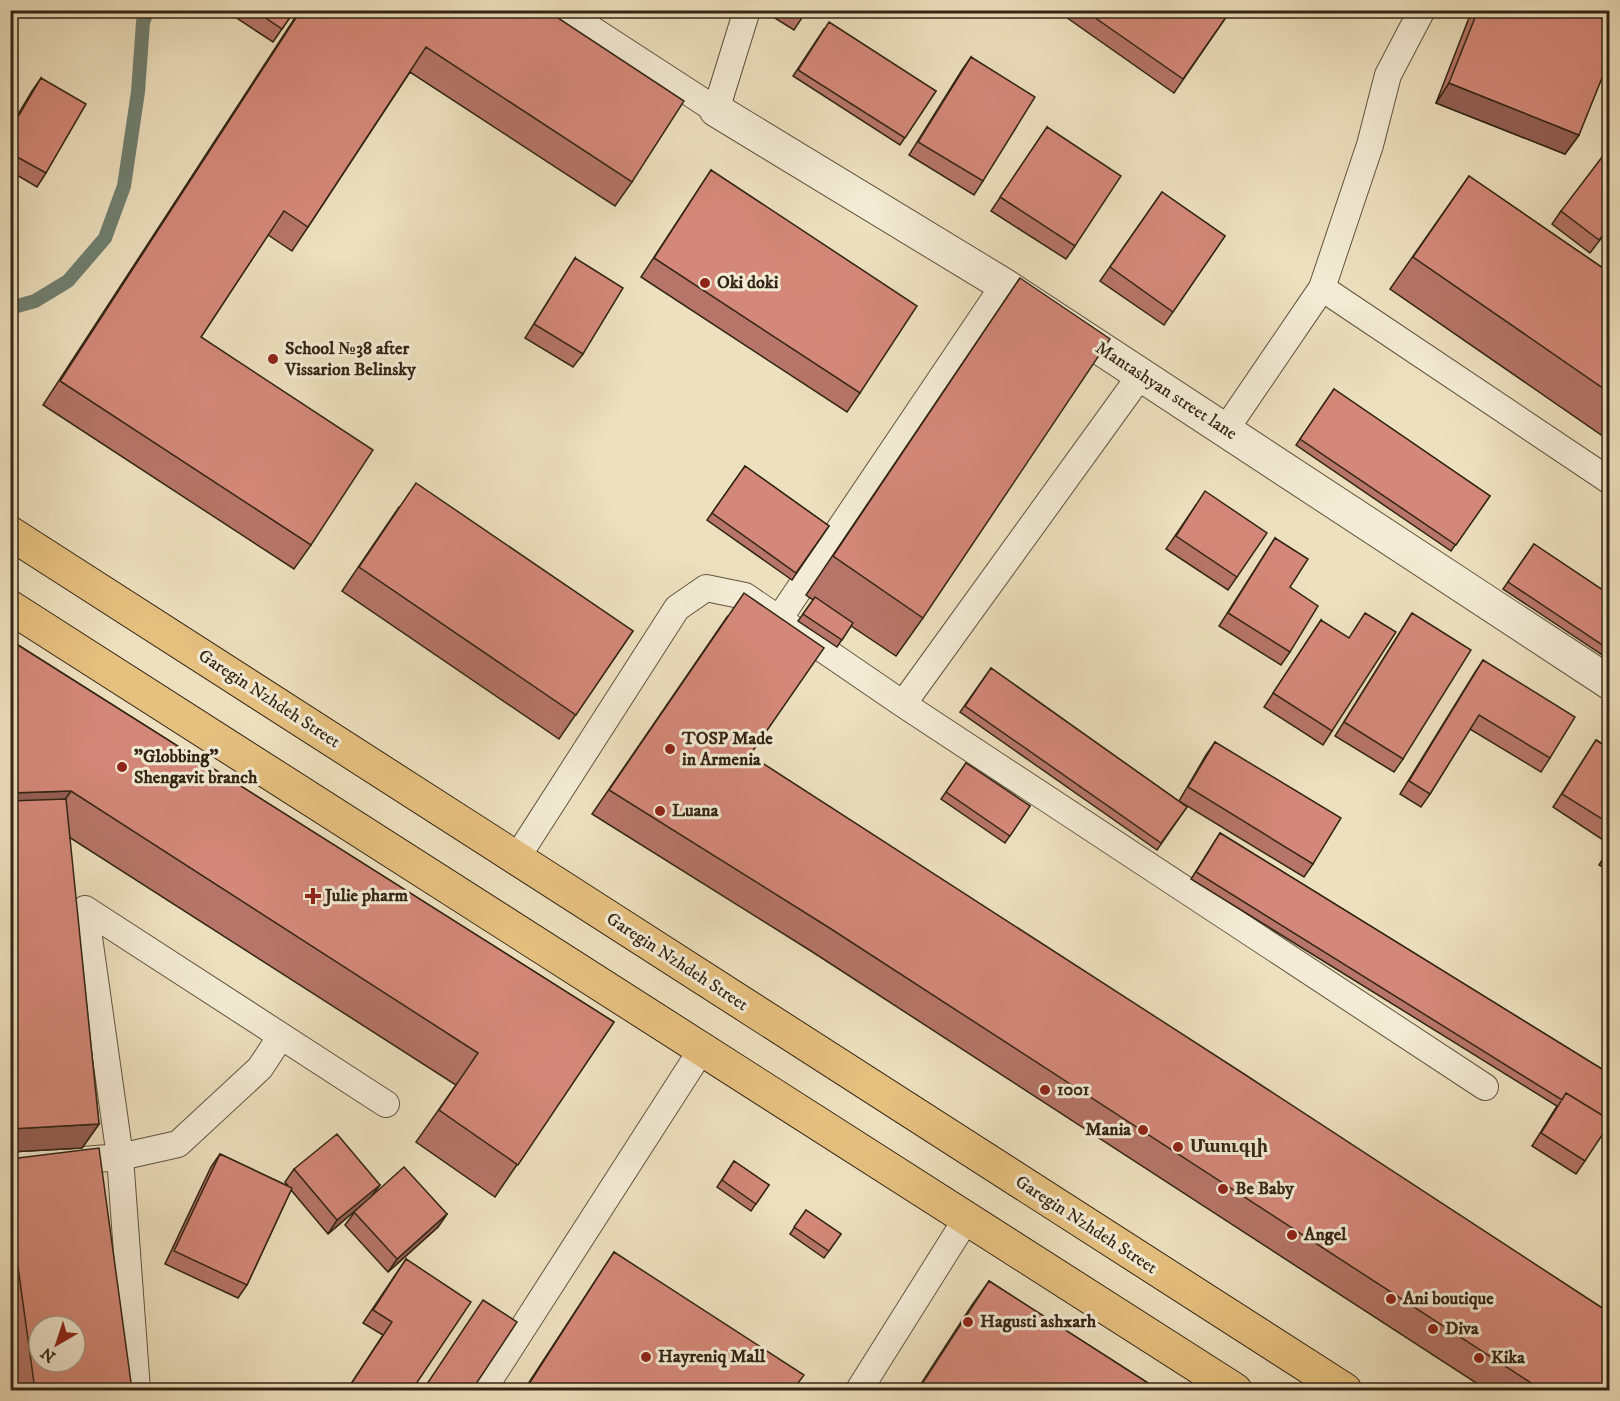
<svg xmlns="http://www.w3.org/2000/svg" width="1620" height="1401" viewBox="0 0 1620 1401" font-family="'IM FELL DW Pica','Noto Serif Armenian',serif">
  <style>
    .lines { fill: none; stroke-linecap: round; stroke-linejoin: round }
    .stream { stroke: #708072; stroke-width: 14 }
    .lane-casing { stroke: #62543e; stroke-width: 28 }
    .street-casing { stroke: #62543e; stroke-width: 35 }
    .primary-casing { stroke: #332514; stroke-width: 35 }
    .lane { stroke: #f3ebd5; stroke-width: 26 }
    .street { stroke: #f3ebd5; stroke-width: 33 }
    .primary { stroke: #e6c07f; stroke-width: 33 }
    .wall { fill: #b67568; stroke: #332514; stroke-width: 1.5 }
    .shaded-wall { fill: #945f55; stroke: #332514; stroke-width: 1.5 }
    .building { fill: #d48879; stroke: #332514; stroke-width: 1.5; fill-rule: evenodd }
    .poi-dot { fill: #8f2418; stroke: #f3ebd5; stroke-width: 2 }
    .labels { text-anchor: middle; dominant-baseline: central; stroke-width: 6; stroke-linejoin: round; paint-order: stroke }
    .poi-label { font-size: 18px; font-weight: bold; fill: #332514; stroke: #f3ebd5; text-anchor: start }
    .street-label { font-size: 18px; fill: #332514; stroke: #f3ebd5 }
  </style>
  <rect width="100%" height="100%" fill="#ede0be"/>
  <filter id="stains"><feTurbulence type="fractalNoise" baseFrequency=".00333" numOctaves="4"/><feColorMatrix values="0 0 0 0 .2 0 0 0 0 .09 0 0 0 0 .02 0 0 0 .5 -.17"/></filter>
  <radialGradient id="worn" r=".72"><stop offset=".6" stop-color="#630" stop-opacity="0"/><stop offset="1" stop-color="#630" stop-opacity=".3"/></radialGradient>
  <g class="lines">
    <path class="stream" d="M10,308L35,301L68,281L105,238L124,186L138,92L143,22L148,10"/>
    <g class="lane-casing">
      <path id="lane" d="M562,10L716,110L747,10
        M1322,288L1610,481
        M1226,429L1322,288L1370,145L1388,75L1422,10
        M779,619L1004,285
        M903,704L1140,376
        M516,859L677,608L706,588L745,596L903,704L1485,1087
        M85,909L120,1157L137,1390
        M85,909L386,1104
        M10,1166L120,1157L178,1144L260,1068L281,1036
        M483,1390L702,1049
        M859,1390L967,1218"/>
    </g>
    <g class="street-casing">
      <path id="street" d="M716,110L1004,285L1610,683"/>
    </g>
    <g class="primary-casing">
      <path id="primary" d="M10,533L1345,1390
        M10,607L1235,1390"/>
    </g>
    <use href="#lane" class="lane"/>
    <use href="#street" class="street"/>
    <use href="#primary" class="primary"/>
  </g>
  <path class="wall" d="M230,10H295L273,42L229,13Z
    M300,10H546L632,182L615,206L410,72L308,227L292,251L268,235L201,337L311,545L294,569L43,405Z
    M762,10H807L794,30Z
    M1056,10H1231L1174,93Z
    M1472,10H1581L1579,135L1565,154L1436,103Z
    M824,29L936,91L900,145L793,76Z
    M971,57L983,181L974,195L909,155L962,70Z
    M41,78L46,173L37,187L10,171V128L32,91Z
    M1047,127L1075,246L1066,259L991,211Z
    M711,170L860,393L847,412L641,277Z
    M1469,176L1610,273V441L1390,289Z
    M1162,192L1225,236L1164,325L1100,281Z
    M1561,211L1610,227L1590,253L1552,224Z
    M575,258L583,354L573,367L525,338Z
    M1020,278L923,618L896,656L851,626L837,647L798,621L813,600L806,595Z
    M1334,389L1490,496L1451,551L1296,445Z
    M745,466L829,526L792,580L707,520Z
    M1196,505L1237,577L1228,590L1166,549Z
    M399,507L633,631L559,739L342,591Z
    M1275,538L1290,587V652L1281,665L1219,626Z
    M1534,544L1610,595V660L1503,589Z
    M1412,613L1403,759L1394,772L1335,736Z
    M727,617L750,755L1610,1390H1487L811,951L592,814Z
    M1321,620L1332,731L1323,745L1264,707Z
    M10,640L614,1022L495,1197L416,1142L456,1085L69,837L99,1124L82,1148L10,1152Z
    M1483,660L1550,758L1541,772L1470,729L1430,794L1421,807L1400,794L1474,674Z
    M991,668L1187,807L1157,850L960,712Z
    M1596,740L1610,749V831L1603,840L1553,807Z
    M1215,742L1313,864L1304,877L1179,801L1206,755Z
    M966,763L1030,806L1005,843L941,799Z
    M1220,833L1610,1074L1585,1161L1576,1174L1532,1146L1557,1106L1191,879Z
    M1610,847V871L1599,865Z
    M220,1154L288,1186L285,1182L294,1169L380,1185L372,1196L447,1214L438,1227L388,1272L345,1225L357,1209L328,1234L291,1190L247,1285L238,1298L165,1264L211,1167Z
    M10,1159L132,1390H10Z
    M734,1161L769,1185L751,1211L717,1187Z
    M806,1210L841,1234L824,1258L790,1234Z
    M614,1252L793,1390H524Z
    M406,1259L412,1390H347L383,1335L363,1323Z
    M989,1281L1159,1390H917L972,1305Z"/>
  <path class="shaded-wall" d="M1449,83L1579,135L1565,154L1436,103Z
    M71,791L49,823L10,825V793Z
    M99,1124L82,1148L10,1152V1129Z
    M380,1185L370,1198L328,1234L337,1220Z
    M447,1214L438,1227L388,1272L397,1259Z"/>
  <path class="building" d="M254,10H295L282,29Z
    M301,10H546L684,101L632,182L426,47L308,227L284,211L201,337L373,450L311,545L60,381Z
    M792,10H807L803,17Z
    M1084,10H1231L1183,79Z
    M1478,10H1581L1610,22V58L1579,135L1449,83Z
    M829,22L936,91L905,138L798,70Z
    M971,57L1035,97L983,181L918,142Z
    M41,78L86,104L46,173L10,153V130Z
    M1047,127L1121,176L1075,246L1000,197Z
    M1609,148L1610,226L1599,240L1561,211Z
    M711,170L917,306L860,393L654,258Z
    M1469,176L1610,273V393L1413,257Z
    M1162,192L1225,236L1173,312L1110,267Z
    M575,258L623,288L583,354L534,324Z
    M1020,278L1110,339L923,618L833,556Z
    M1334,389L1490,496L1456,545L1300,439Z
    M745,466L829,526L796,573L712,513Z
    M416,483L633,631L576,715L359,567Z
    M1205,491L1267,533L1237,577L1176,536Z
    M1275,538L1308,559L1290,587L1318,606L1290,652L1228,613Z
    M1534,544L1610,595V650L1508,582Z
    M744,593L824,648L750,755L1241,1072L1610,1313V1390H1542L828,927L609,790Z
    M815,597L853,623L842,640L803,614Z
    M1365,613L1396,632L1332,731L1273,693L1321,620L1349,638Z
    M1412,613L1471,650L1403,759L1344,722Z
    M10,640L614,1022L518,1165L439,1110L478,1053L71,791L10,793Z
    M1483,660L1575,717L1550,758L1479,715L1430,794L1409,781Z
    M991,668L1187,807L1161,843L965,706Z
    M1596,740L1610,749V824L1562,794Z
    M1215,742L1341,818L1313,864L1188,787Z
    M966,763L1030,806L1010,836L946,792Z
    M66,799L99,1124L10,1129V801Z
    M1220,833L1610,1074V1120L1566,1093L1562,1100L1196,872Z
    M1566,1093L1610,1120V1123L1585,1161L1541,1133Z
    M337,1134L380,1185L337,1220L294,1169Z
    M99,1148L132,1390H35L10,1209V1159ZM39,1326H75V1362H39Z
    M220,1154L292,1188L247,1285L174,1251Z
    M734,1161L769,1185L756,1204L722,1180Z
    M404,1167L447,1214L397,1259L354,1212Z
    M806,1210L841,1234L829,1251L794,1227Z
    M614,1252L804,1375L793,1390H525Z
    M406,1259L471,1302L412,1390H354L349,1387L392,1322L373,1310Z
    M989,1281L1159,1390H918Z
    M483,1300L517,1322L472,1390H423Z"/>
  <g class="poi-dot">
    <circle cx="705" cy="283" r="6"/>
    <circle cx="273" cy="359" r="6"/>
    <circle cx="670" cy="749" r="6"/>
    <circle cx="122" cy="767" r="6"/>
    <circle cx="660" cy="811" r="6"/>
    <path d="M310 887h6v6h6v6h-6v6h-6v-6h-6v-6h6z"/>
    <circle cx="1045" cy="1090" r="6"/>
    <circle cx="1143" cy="1130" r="6"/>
    <circle cx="1178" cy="1147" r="6"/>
    <circle cx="1223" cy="1189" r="6"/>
    <circle cx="1292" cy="1235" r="6"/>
    <circle cx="1391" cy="1299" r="6"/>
    <circle cx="968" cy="1322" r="6"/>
    <circle cx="1433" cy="1329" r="6"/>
    <circle cx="646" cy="1357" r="6"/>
    <circle cx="1479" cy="1358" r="6"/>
  </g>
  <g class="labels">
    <g class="poi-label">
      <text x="717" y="283">Oki doki</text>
      <text x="285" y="349">School №38 after<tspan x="285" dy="21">Vissarion Belinsky</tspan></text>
      <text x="682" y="739">TOSP Made<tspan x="682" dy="21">in Armenia</tspan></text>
      <text x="134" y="757">"Globbing"<tspan x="134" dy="21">Shengavit branch</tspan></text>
      <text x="672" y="811">Luana</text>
      <text x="325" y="896">Julie pharm</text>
      <text x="1057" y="1090">1001</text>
      <text x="1131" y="1130" text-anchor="end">Mania</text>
      <text x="1190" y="1147">Մաուգլի</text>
      <text x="1235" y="1189">Be Baby</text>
      <text x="1304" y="1235">Angel</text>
      <text x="1403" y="1299">Ani boutique</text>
      <text x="980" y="1322">Hagusti ashxarh</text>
      <text x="1445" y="1329">Diva</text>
      <text x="658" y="1357">Hayreniq Mall</text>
      <text x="1491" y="1358">Kika</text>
    </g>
    <g class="street-label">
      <text transform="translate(1166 391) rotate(33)">Mantashyan street lane</text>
      <text transform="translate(269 699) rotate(33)">Garegin Nzhdeh Street</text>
      <text transform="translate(677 962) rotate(33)">Garegin Nzhdeh Street</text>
      <text transform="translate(1086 1225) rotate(33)">Garegin Nzhdeh Street</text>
    </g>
  </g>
  <rect width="1620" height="1401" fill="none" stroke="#ede0be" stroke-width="36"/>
  <rect x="12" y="12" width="1596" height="1377" fill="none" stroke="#332514" stroke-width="3"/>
  <rect x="18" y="18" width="1584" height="1365" fill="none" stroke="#332514" stroke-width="1.5"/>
  <g transform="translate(57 1344) rotate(219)"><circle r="28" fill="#f3ebd5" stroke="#a69c88" stroke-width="1.5"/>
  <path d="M0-4.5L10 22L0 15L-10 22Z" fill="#8f2418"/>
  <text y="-9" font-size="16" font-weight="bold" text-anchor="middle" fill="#332514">N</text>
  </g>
  <rect width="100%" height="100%" filter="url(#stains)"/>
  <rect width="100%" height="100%" fill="url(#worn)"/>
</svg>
